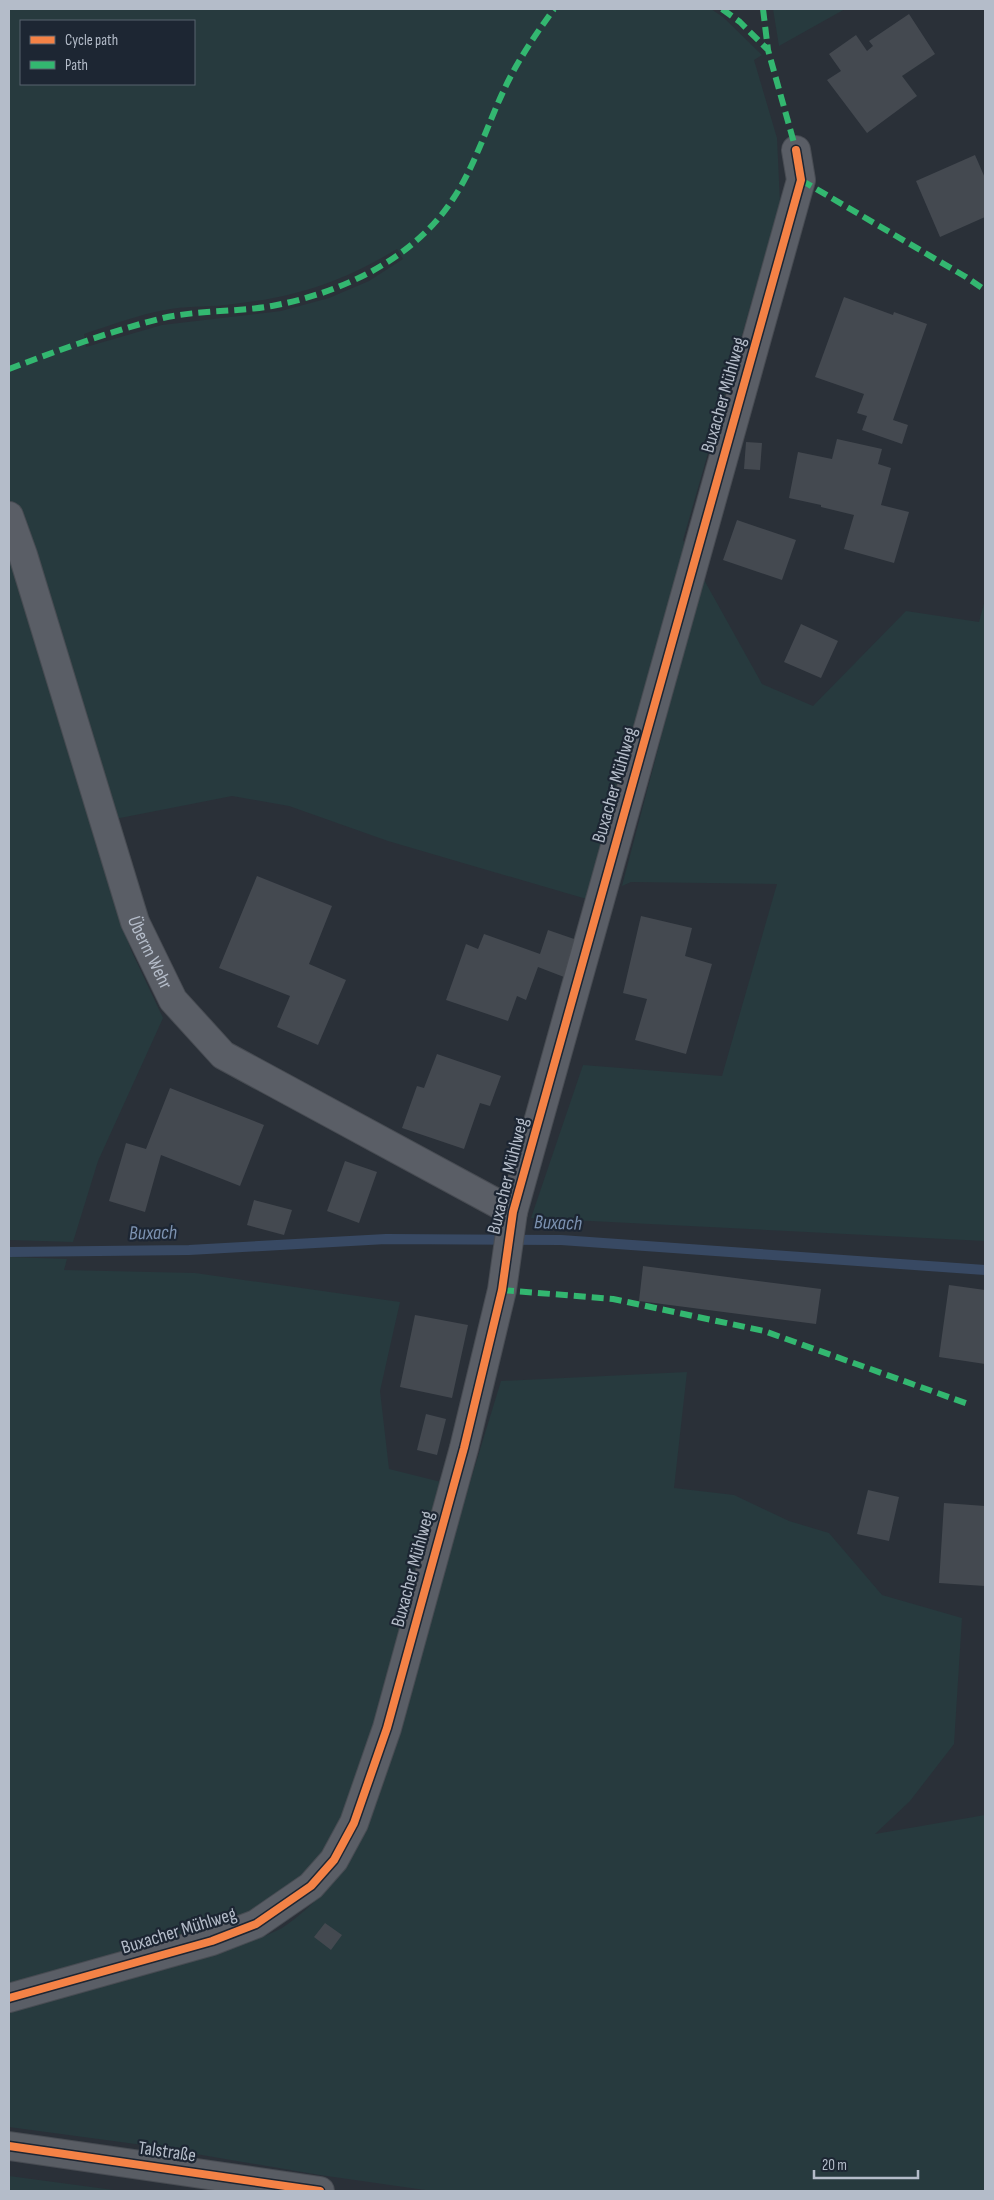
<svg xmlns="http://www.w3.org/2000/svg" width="994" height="2200" viewBox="0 0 994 2200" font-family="'Sofia Sans Condensed',sans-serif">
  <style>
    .green { fill: #273a3e; fill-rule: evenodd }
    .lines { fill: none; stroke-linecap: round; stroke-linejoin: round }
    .stream { stroke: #384963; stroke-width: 10 }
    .building { fill: #444950 }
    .street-casing { stroke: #484c53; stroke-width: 30 }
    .secondary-casing { stroke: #484c53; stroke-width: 30 }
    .street { stroke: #5a5e66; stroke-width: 28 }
    .secondary { stroke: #595d64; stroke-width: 28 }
    .quiet { stroke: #33b770; stroke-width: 6; stroke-dasharray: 12 6; stroke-linecap: butt }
    .cycleway-casing { stroke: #1d2633; stroke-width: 11 }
    .cycleway { stroke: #f48246; stroke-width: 8 }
    .labels { text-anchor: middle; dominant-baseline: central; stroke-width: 4.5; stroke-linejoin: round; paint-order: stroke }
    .street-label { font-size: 19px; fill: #b4bcc9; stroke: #1d2633 }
    .water-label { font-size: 20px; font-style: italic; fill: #7c92b1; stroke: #1d2633 }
  </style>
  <rect width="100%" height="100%" fill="#2a3038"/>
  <path class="green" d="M9,9H711L723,17L762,55L754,60L777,138L780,203L683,540L689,552L590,900L388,841L289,806L232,796L115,819L9,528ZM21,21H194V84H21ZM397,249L403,259L369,281L329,298L281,311L162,325L86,347L84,334C111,325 138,315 165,310C184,306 206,307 225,305C293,298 339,284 397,249Z
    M773,9H845L779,46Z
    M9,542L95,823L90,825L131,950L163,1018L98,1161L73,1242L9,1240Z
    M703,578L762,684L813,706L906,611L979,622L985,600V1241L531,1218L583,1065L722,1076L777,884L631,882L622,886Z
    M9,1257L67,1259L64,1270L195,1273L400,1302L380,1391L389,1469L445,1483C424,1556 402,1629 381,1702C368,1748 356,1804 330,1845C304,1886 254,1911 211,1929L9,1986Z
    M687,1372L674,1488L734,1495L789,1521L829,1533L882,1595L962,1618L954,1744L910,1801L875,1834L985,1815V2191H432L320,2175L143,2145L9,2127V2012L95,1984L257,1939C265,1936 274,1932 282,1928C317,1905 349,1867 364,1829L501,1381Z
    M9,2176L121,2191H9Z"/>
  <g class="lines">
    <path class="stream" d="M9,1252L189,1250L386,1239L561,1240L985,1270"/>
  </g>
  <path class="building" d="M909,14L935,54L902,76L917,96L867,133L827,80L841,71L829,54L856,35L867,51L873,46L869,41Z
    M975,155L985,178V217L940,237L916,181Z
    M844,297L893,315L894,312L927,324L893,420L908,425L902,444L862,430L867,416L857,413L864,394L815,377Z
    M837,439L882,449L878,464L891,468L881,505L909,512L894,563L844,549L854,515L821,507V505L789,498L798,452L832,459Z
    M746,442L762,443L760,470L744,469Z
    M737,520L796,540L782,580L723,560Z
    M801,624L838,641L821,678L784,662Z
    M257,876L332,906L309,964L346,980L318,1045L277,1027L290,996L219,968Z
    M641,916L692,928L685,956L712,964L686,1054L635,1040L647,999L623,993Z
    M548,930L577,940L564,977L538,967L526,1000L517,996L508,1021L446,1000L466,944L478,949L484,934L540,954Z
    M437,1054L501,1076L490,1106L480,1103L464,1149L402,1128L417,1086L424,1088Z
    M170,1088L264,1125L240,1186L161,1155L145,1212L109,1201L126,1143L146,1149Z
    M345,1161L377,1172L359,1223L327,1211Z
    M254,1200L292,1210L284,1235L247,1225Z
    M643,1266L821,1289L816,1324L639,1301Z
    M949,1285L985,1290V1364L939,1357Z
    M415,1315L468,1325L452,1398L400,1387Z
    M426,1414L446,1419L437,1455L417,1450Z
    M868,1490L899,1497L889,1541L857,1534Z
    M944,1503L985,1506V1586L939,1583Z
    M325,1923L342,1935L331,1950L314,1937Z"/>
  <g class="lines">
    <g class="street-casing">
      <g id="street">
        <path id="s1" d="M9,516L23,555L135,922L173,1000L223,1055L513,1212"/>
        <path d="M9,1998L212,1941L256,1924L311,1886L334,1860L354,1823L387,1728L464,1448L502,1290L513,1212L801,180L796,150"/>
      </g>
    </g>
    <g class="secondary-casing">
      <path id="secondary" d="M9,2146L320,2191"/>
    </g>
    <use href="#street" class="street"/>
    <use href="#secondary" class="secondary"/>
    <path class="quiet" d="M722,9L740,22L768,50L796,150
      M763,9L768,50
      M801,180L966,277L985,290
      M9,369C59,350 111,331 163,318C199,310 237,312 272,306C341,293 414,259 453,199C474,168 487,126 503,92C516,63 535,35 554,9
      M502,1290L613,1299L764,1331L971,1405"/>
    <g class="cycleway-casing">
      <path id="cycleway" d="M9,1998L212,1941L256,1924L311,1886L334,1860L354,1823L387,1728L464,1448L502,1290L513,1212L801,180L796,150
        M9,2146L320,2191"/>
    </g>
    <use href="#cycleway" class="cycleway"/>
  </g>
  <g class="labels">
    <g class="street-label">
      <text transform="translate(724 395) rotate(-74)">Buxacher Mühlweg</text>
      <text transform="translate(615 785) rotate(-74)">Buxacher Mühlweg</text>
      <text stroke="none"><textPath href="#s1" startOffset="459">Überm Wehr</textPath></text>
      <text transform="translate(508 1176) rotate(-76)">Buxacher Mühlweg</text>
      <text transform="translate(413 1569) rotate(-75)">Buxacher Mühlweg</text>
      <text transform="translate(179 1931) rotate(-17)">Buxacher Mühlweg</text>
      <text transform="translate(167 2152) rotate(8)">Talstraße</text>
    </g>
    <g class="water-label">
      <text transform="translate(558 1223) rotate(2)">Buxach</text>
      <text transform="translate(153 1233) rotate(-1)">Buxach</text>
    </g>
  </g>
  <rect width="994" height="2200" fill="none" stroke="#b4bcc9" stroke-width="20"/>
  <rect x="20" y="20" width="175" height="65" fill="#1d2633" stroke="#59626f"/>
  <rect x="30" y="36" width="25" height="8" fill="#f48246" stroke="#59626f"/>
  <text x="65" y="45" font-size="15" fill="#b4bcc9">Cycle path</text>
  <rect x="30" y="61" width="25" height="8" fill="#33b770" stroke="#59626f"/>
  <text x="65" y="70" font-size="15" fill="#b4bcc9">Path</text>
  <path d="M814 2170v8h104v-8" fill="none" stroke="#b4bcc9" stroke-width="2.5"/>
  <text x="822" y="2170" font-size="15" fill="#b4bcc9" stroke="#1d2633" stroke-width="4" paint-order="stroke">20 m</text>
</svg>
